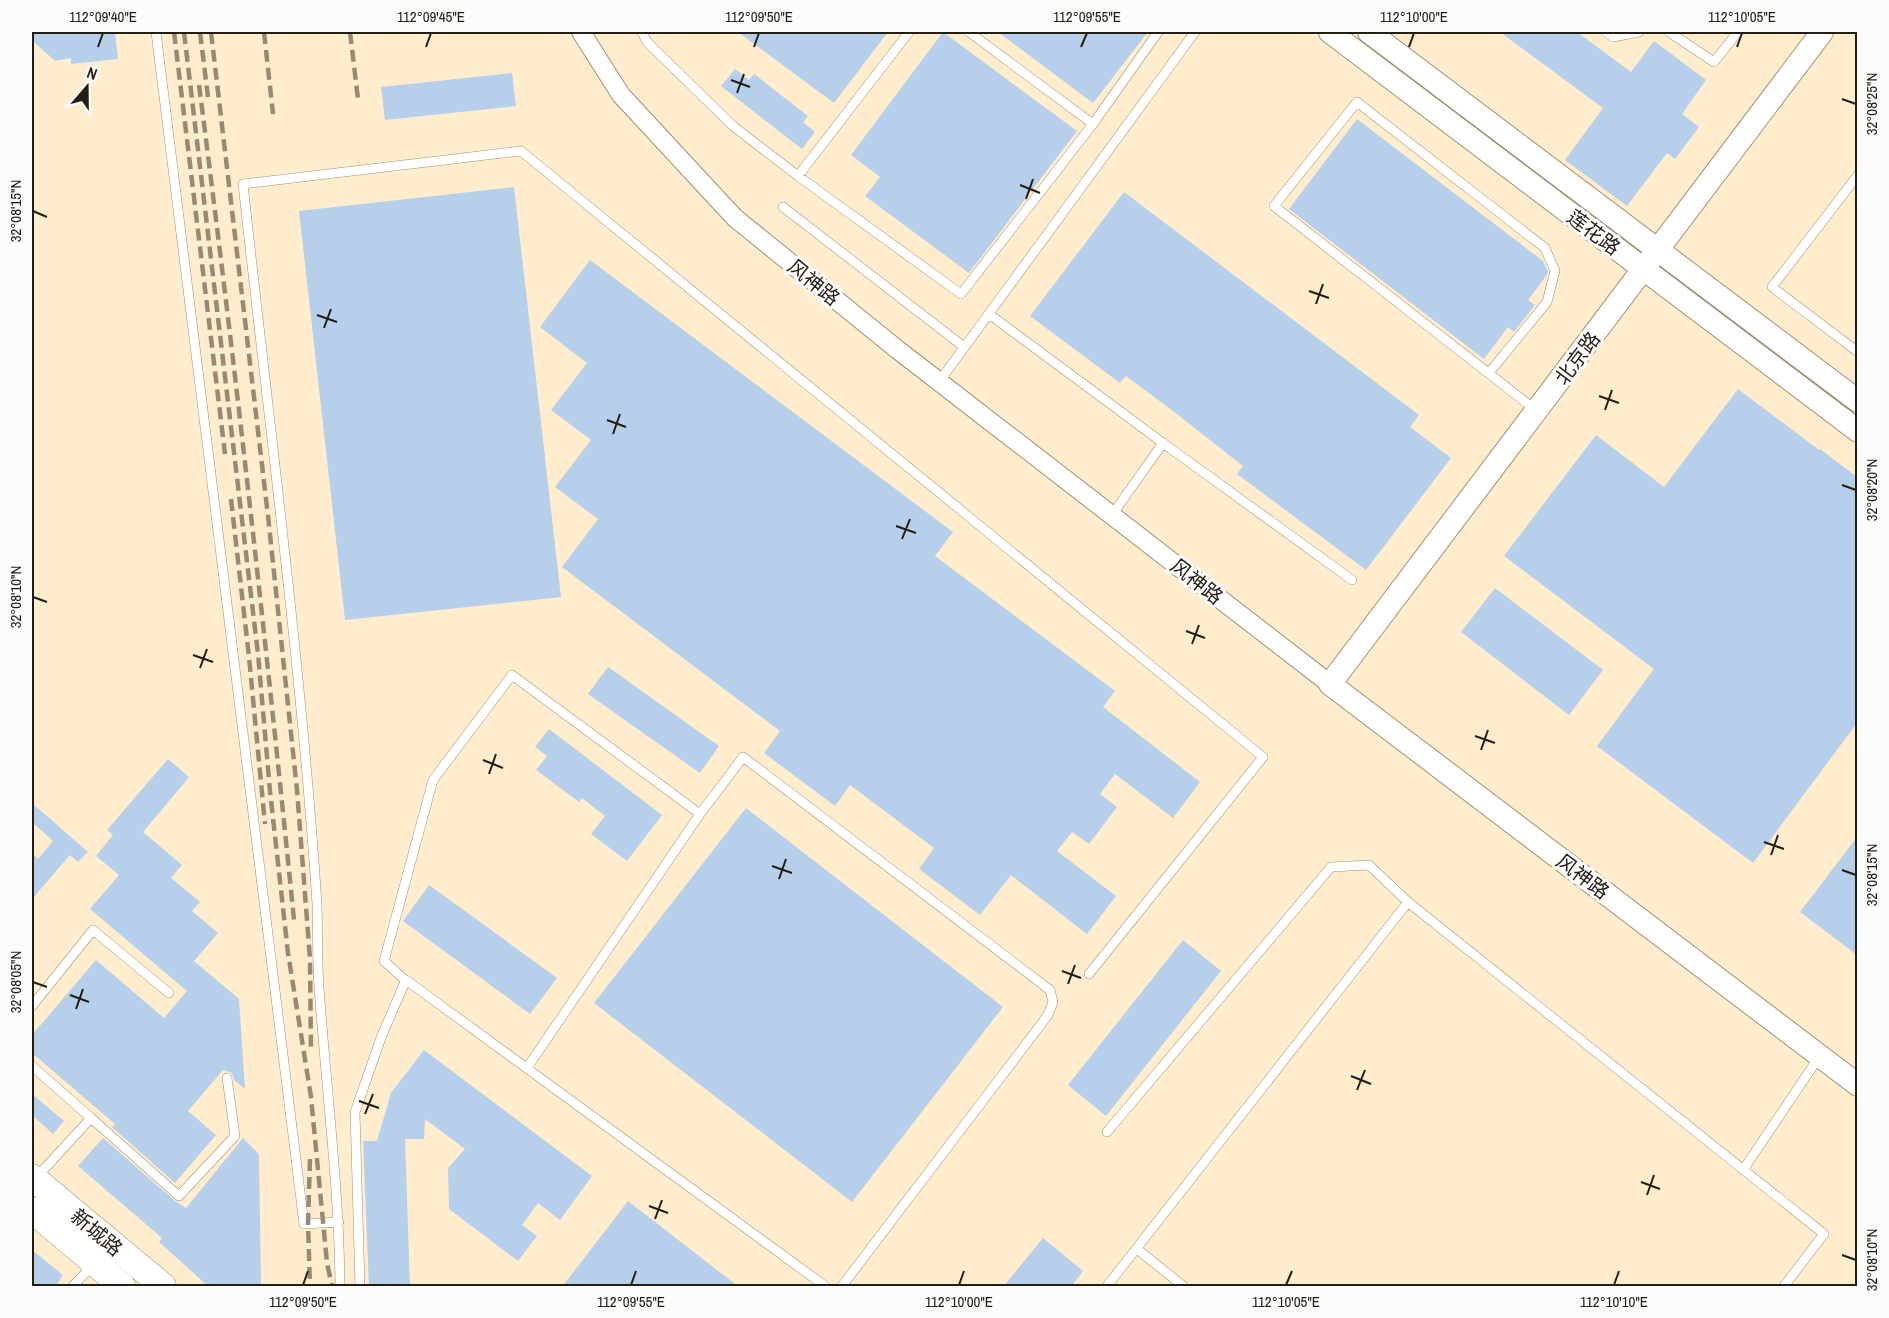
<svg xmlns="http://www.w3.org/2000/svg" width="1889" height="1318" viewBox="0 0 1889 1318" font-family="'Archivo Narrow','Noto Sans SC',sans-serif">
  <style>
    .building { fill: #b6cfea }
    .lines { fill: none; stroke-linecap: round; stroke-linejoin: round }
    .service-casing { stroke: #a09072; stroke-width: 10 }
    .minor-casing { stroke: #a09072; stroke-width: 20 }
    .tertiary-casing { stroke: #a09072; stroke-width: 24 }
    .secondary-casing { stroke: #a09072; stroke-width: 27 }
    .service { stroke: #fff; stroke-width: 9 }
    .minor { stroke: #fff; stroke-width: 18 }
    .tertiary { stroke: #fff; stroke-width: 22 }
    .secondary { stroke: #fff; stroke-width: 26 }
    .rail { stroke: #968a74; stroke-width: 4.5; stroke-dasharray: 12 6; stroke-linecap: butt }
    .ticks { fill: none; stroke: #241d12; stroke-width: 2 }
    .labels { text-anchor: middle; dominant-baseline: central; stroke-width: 6; stroke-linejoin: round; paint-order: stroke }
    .street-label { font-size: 20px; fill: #241d12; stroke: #fcfcfc }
    .neatline { fill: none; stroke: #241d12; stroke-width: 2 }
    .ticks-label { font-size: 15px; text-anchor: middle; fill: #241d12 }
  </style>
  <rect width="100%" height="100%" fill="#ffedcd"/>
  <path class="building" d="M32,32H115L118,59L71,64V58L55,61L34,42Z
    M738,32H888L834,103Z
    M943,32L1077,131L969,273L865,196L880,177L851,155Z
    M998,32H1148L1093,103Z
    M1500,32H1577L1631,72L1654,41L1706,80L1682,114L1699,127L1675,159L1667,153L1627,206L1565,160L1603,108Z
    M735,69L749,80L754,74L808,116L803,122L815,132L802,149L721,86Z
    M512,73L516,106L385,120L381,87Z
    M1357,119L1543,261L1548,272L1547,275L1528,300L1535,305L1514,332L1508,327L1484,359L1289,209Z
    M514,187L561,597L345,620L299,211Z
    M1124,192L1419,415L1410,427L1451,458L1366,570L1237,474L1243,466L1173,411L1126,376L1120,383L1030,316Z
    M590,260L953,532L935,556L1115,691L1103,707L1200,782L1173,818L1115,774L1100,794L1117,807L1089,844L1072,832L1057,851L1116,896L1087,934L1011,875L980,915L919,869L934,848L850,785L835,806L764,753L780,731L562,567L598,519L555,487L591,440L551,410L587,363L540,327Z
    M1738,389L1819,450L1820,449L1857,477V723L1753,863L1597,746L1654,669L1504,556L1596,435L1664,487Z
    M1495,588L1603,670L1569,715L1461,632Z
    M608,667L719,746L700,773L588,694Z
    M549,729L662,815L627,861L591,834L605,816L582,798L579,802L536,770L547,756L535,747Z
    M168,759L189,777L143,832L182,865L171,878L200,902L192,911L218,933L194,961L239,999L245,1089L234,1080L232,1073L223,1070L188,1111L216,1135L175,1183L112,1127L115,1124L32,1053V1035L96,960L164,1018L187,991L90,909L119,875L96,856L113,835L107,830Z
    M32,803L88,852L78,862L70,855L32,899V853L38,859L53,841L32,822Z
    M746,808L1003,1007L852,1202L594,1003Z
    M1857,837V955L1800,912Z
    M429,885L557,978L530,1014L403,921Z
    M1183,940L1221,971L1106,1116L1068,1085Z
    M424,1050L592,1176L560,1220L538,1203L522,1225L537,1236L518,1261L449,1209L448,1168L465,1149L425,1119L424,1139H405L410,1287H369L363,1141H377L391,1093Z
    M32,1094L64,1121L53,1134L32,1115Z
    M103,1138L175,1201L186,1208L243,1138L259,1154L261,1287H209L159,1242L162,1238L78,1166Z
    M628,1201L739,1287H562Z
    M1043,1238L1083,1271L1071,1287H1003Z
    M32,1250L63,1275L55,1287H32Z"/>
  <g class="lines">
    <g class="service-casing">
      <path id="service" d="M156,32L304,1224L339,1222
        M642,32L647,42L733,126L798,176L909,32
        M969,32L1093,124L1158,32
        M1606,32L1613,37L1639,32
        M1669,32L1714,62L1738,32
        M1858,175L1772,287L1858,352
        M798,176L961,294L1093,124
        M783,207L964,347
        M989,314L1163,443L1112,515
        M1489,373L1547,302L1555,271L1545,248L1357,102L1274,206L1537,411
        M939,382L1195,32
        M1163,443L1352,580
        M406,981L384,961L433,780L512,675L700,814L743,757L1050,990L1053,1002L1048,1015L842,1286
        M32,1006L93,930L169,993
        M32,1066L91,1118
        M527,1068L700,814
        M1107,1132L1331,867L1369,865L1408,902
        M1743,1170L1819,1057
        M36,1178L91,1118L179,1196L235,1136L227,1078
        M1137,1249L1183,1286
        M73,1286L94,1264
        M340,1286C339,1186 326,1087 319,987C317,959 318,931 317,904C301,663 269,423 243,184L521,151L1263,757L1089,974
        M360,1286L355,1112L382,1035L406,980L825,1286
        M1107,1286L1408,902L1824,1234L1784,1286"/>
    </g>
    <g class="minor-casing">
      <path id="minor" d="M581,32L621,95L735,218L898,350L1330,684"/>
    </g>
    <g class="tertiary-casing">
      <path id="tertiary" d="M1330,32L1858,431
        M1369,32L1858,401
        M1822,32L1330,684L1858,1085"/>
    </g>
    <g class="secondary-casing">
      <path id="secondary" d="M32,1177L163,1286
        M32,1210L122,1286"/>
    </g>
    <use href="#service" class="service"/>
    <use href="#minor" class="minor"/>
    <use href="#tertiary" class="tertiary"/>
    <use href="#secondary" class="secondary"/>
    <path class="rail" d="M174,32L225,454
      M184,32L258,654L270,791L288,953L311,1097L327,1263L332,1286
      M200,32L208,97
      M211,32L268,516L297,790L310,959L311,1052
      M264,32L273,114
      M350,32L358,99
      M199,85C235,363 266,641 294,920
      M231,499L249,657L265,824
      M310,1159L308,1223L310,1286"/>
  </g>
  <path class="ticks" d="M98,47L103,33M426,47L431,33M754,47L759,33M1081,47L1087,33M1409,47L1414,33M1737,47L1742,33M731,80L750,87M737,93L744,74M1842,99L1856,104M1020,185L1040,193M1026,199L1033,179M33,211L47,217M1309,291L1329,298M1316,304L1323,284M317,315L337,322M324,328L331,309M1599,396L1619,403M1605,410L1612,390M607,420L626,427M613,434L620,414M1842,485L1856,490M896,526L916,533M902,539L910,519M33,597L47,602M1186,631L1205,638M1192,644L1199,625M193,655L213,662M200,668L207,649M1475,736L1495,743M1481,750L1488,730M483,760L503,768M489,774L496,754M1764,842L1784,849M1771,855L1778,835M772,866L792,873M1842,870L1856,875M779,879L786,859M1062,971L1081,978M33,982L47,987M1068,984L1075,965M70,995L89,1002M76,1009L83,989M1351,1076L1371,1084M1357,1090L1365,1070M359,1101L379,1108M365,1114L373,1094M1641,1182L1660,1189M1647,1195L1654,1175M649,1206L668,1213M655,1219L662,1200M1842,1255L1856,1260M303,1285L308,1271M631,1285L636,1271M959,1285L964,1271M1286,1285L1292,1271M1614,1285L1619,1271"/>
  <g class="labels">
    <g class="street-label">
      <text transform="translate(1594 232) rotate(37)">莲花路</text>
      <text transform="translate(814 282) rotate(39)">风神路</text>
      <text transform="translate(1577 358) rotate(-53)">北京路</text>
      <text transform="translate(1197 581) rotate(38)">风神路</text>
      <text transform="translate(1583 876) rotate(37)">风神路</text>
      <text transform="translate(97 1232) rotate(40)">新城路</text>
    </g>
  </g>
  <rect width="1889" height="1318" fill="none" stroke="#fcfcfc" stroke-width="66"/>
  <g transform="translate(87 87) rotate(20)" stroke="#fcfcfc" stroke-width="4.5" paint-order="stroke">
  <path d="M0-4.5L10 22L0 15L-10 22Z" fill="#241d12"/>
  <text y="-9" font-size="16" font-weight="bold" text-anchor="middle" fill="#241d12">N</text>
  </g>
  <rect x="33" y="33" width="1823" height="1252" class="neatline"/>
  <g class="ticks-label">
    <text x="103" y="22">112°09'40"E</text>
    <text x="431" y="22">112°09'45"E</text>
    <text x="759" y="22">112°09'50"E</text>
    <text x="1087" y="22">112°09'55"E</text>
    <text x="1414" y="22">112°10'00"E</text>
    <text x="1742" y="22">112°10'05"E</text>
    <text transform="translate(1872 104) rotate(-90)" y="5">32°08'25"N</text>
    <text transform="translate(16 211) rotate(-90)" y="5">32°08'15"N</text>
    <text transform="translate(1872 490) rotate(-90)" y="5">32°08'20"N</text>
    <text transform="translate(16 597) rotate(-90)" y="5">32°08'10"N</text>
    <text transform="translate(1872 875) rotate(-90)" y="5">32°08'15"N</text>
    <text transform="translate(16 982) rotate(-90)" y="5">32°08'05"N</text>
    <text transform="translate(1872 1260) rotate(-90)" y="5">32°08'10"N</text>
    <text x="303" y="1307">112°09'50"E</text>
    <text x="631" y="1307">112°09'55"E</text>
    <text x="959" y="1307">112°10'00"E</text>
    <text x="1286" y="1307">112°10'05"E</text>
    <text x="1614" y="1307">112°10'10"E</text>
  </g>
</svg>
